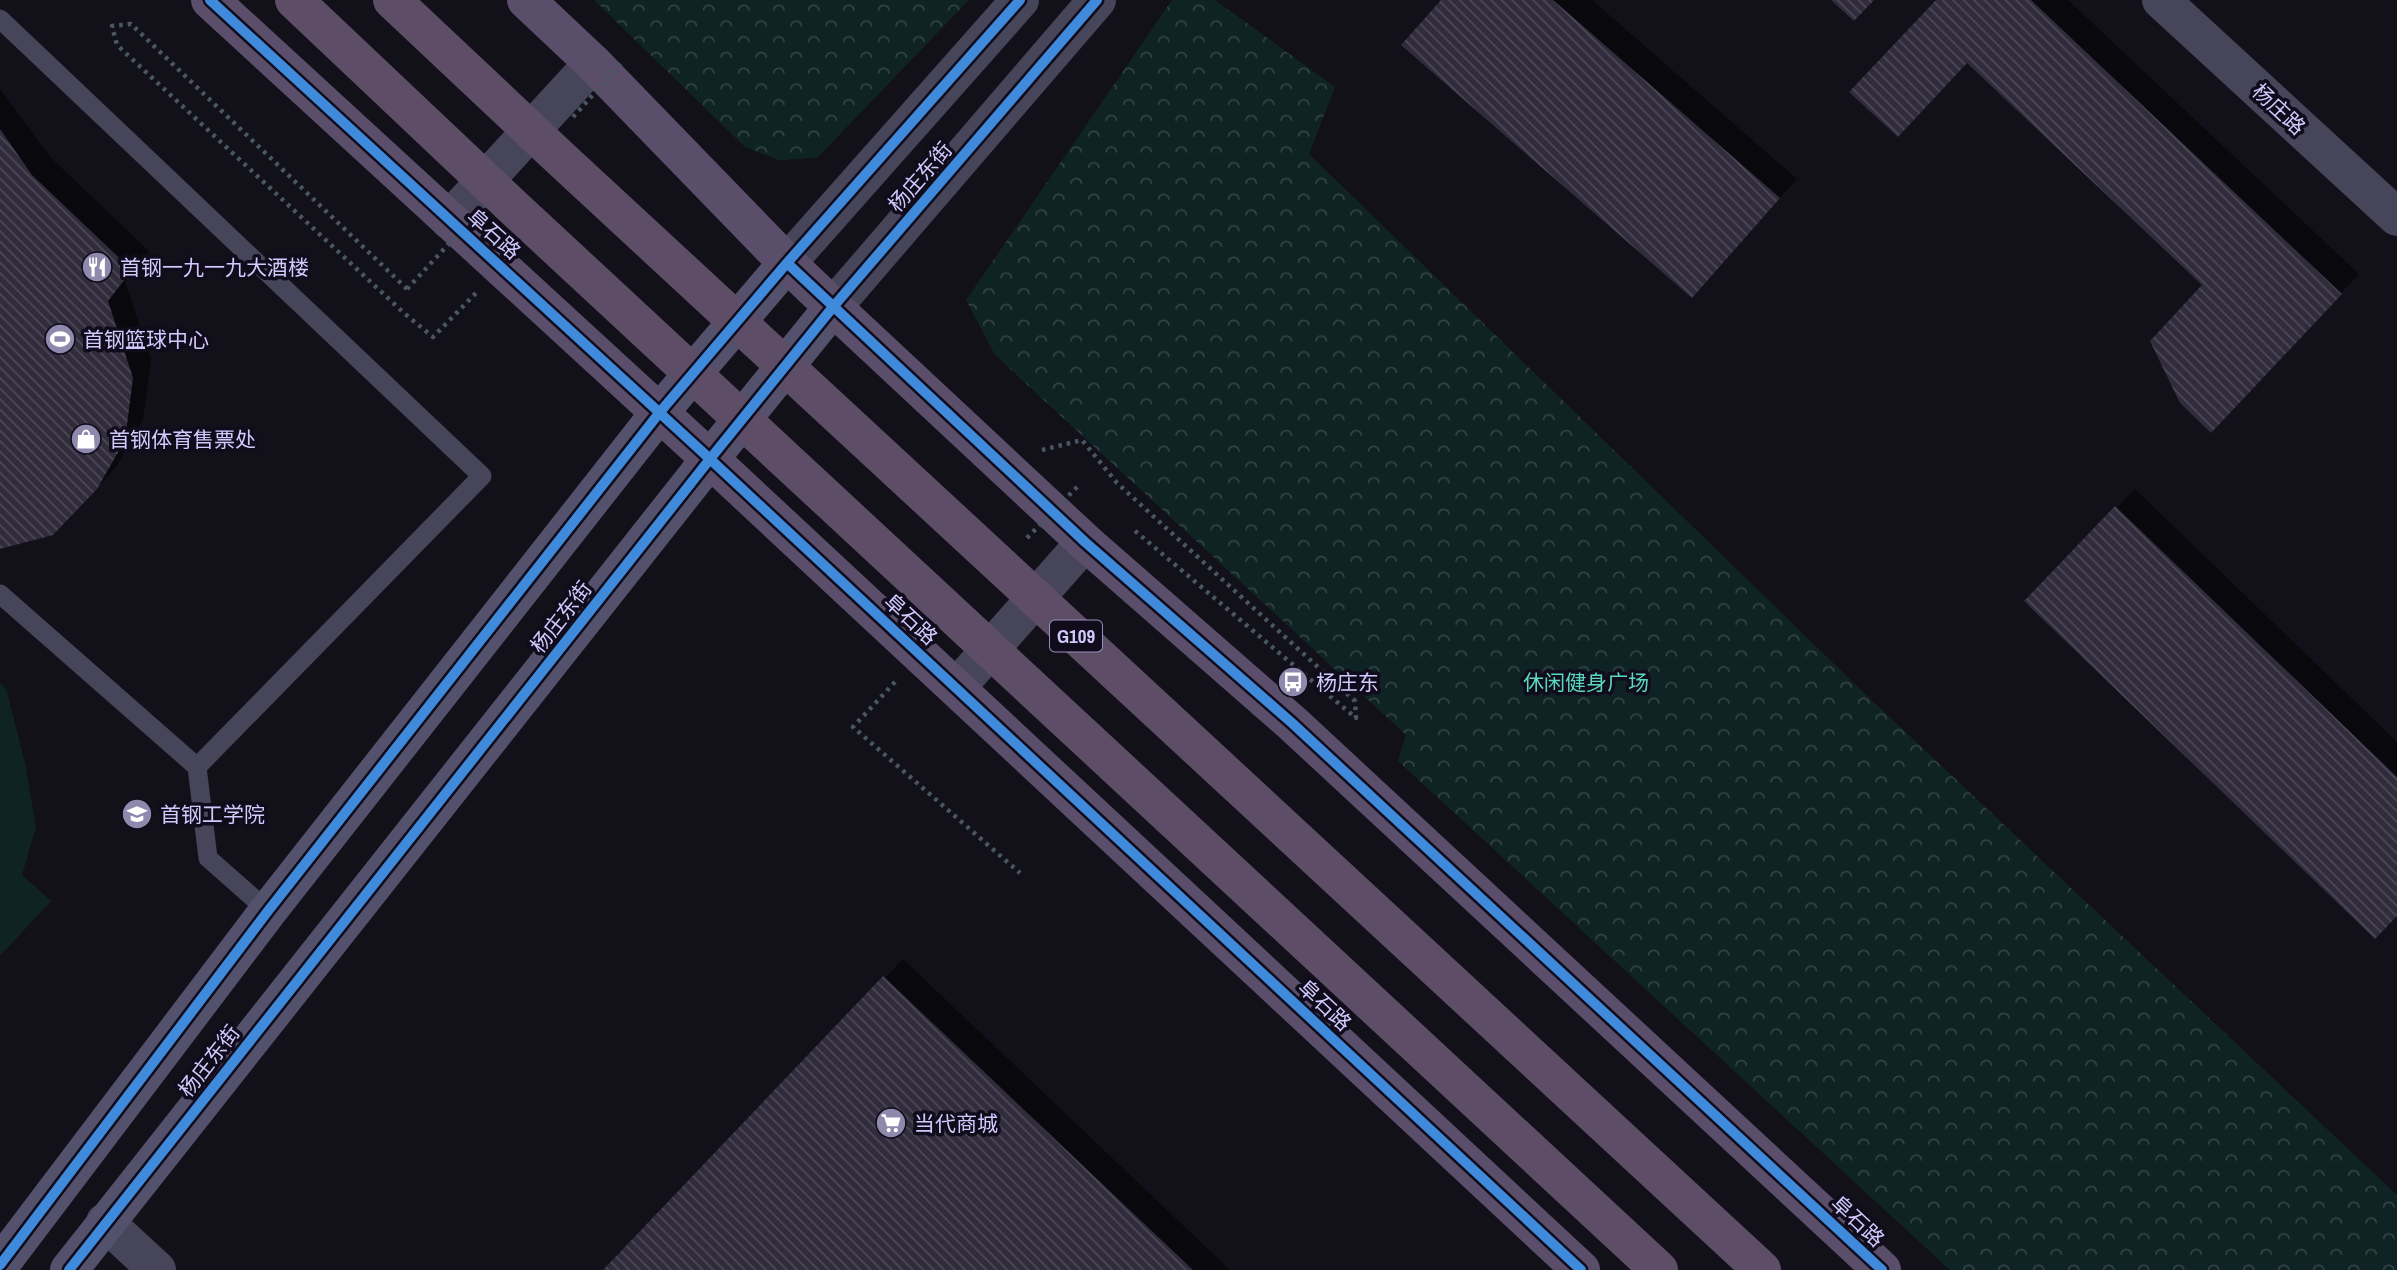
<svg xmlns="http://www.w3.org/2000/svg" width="2397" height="1270" viewBox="0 0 2397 1270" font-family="'Archivo Narrow','Noto Sans SC',sans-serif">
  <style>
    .park { fill: url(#park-crowns) }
    .pitch { fill: #102324 }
    .shadow { fill: #0007 }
    .building { fill: url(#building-back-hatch) }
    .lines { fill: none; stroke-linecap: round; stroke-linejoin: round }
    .path { stroke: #4a5763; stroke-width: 4.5; stroke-dasharray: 3.5 5; stroke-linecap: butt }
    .service { stroke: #474559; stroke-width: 19 }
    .minor { stroke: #474559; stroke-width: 38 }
    .tertiary { stroke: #474559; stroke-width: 38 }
    .secondary { stroke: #53516c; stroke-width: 38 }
    .primary { stroke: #5a4e6a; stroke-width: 38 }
    .path-bridge { stroke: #4a5763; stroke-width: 4.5; stroke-dasharray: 3.5 5; stroke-linecap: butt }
    .trunk-bridge { stroke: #5e4d66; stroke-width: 38 }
    .cycleway-casing { stroke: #100c1c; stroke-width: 15 }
    .cycleway { stroke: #408adc; stroke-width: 10 }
    .labels { text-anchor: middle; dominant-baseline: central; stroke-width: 7; stroke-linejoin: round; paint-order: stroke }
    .shield { fill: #100c1c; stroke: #9891ba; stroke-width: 2 }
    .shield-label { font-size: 19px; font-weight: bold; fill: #d2cafd }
    .street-label { font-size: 21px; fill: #d2cafd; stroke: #100c1c }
    .poi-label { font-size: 21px; fill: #d2cafd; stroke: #100c1c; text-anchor: start }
    .park-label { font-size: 21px; fill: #5ad8bd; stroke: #100c1c }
  </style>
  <defs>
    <pattern id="park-crowns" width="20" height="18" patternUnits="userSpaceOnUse" patternTransform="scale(1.75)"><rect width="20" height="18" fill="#102324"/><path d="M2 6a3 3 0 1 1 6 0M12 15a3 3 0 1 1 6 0" fill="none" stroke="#324245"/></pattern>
    <pattern id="building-back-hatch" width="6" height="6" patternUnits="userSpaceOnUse" patternTransform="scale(1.75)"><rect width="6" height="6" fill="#302c3c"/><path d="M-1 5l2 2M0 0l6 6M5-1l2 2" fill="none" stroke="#4d4959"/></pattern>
  </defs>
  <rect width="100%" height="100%" fill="#121018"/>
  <path class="park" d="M594,0H969L817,158L779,160L745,147Z
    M1172,0H1215L1335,87L1309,154L1862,691L2397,1195V1270H1950L1398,761L1406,735L995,355L966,300Z"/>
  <path class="pitch" d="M0,682L7,692L25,763L36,827L22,875L51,901L0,956Z"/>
  <path class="shadow" d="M1443,0H1592L1797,179L1692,296Z
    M1939,0H2068L2359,274L2229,412L2205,285Z
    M0,89L50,157L149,251L125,281L151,359L143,420L115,468L71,515L0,547Z
    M2135,489L2397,742V914L2026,601Z
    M903,959L1230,1270H606Z"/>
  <path class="building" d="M1441,0H1553L1780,198L1692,298L1401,45Z
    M1831,0H1874L1854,21Z
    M1936,0H2031L2342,294L2211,433L2180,403L2150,341L2202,285L1967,63L1898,137L1849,92Z
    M0,129L32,175L132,270L108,301L133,378L125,440L97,489L53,535L0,549Z
    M2115,506L2397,777V916L2375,939L2024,601Z
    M883,976L1193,1270H603Z"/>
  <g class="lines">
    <path class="path" d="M407,289L131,24L112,26L117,45L405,314L433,337L476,293
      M1042,450L1082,440L1117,483L1355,701L1356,718L1134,530
      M895,682L853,727L1020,873"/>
    <path class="service" d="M0,19L482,476L197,767
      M0,594L197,767L208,858L268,911"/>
    <path class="minor" d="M105,1222L157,1270"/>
    <path class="tertiary" d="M2161,0L2397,217
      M449,220L593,63
      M787,263L1020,0
      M833,307L1097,0
      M957,687L1085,542"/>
    <path class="secondary" d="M0,1265L268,911L660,412L787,263
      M69,1270L710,459L833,307"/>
    <path class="primary" d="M210,0L710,459L1581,1270
      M526,0L593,63L787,263L833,307L1085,542L1292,723L1882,1270"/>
    <path class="path-bridge" d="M573,117L624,60
      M407,289L458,234L620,384
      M1027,538L1080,484"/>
    <path class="trunk-bridge" d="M294,0L513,207L1659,1270
      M392,0L559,157L1762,1270"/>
    <g class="cycleway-casing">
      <path id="cycleway" d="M210,0L710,459L1581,1270
        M787,263L1085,542L1292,723L1882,1270
        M0,1265L268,911L660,412L787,263L1020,0
        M69,1270L710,459L833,307L1097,0"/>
    </g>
    <use href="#cycleway" class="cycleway"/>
  </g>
  <defs>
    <g id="restaurant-disc" transform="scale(1.575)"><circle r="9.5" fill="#8f89ad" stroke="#100c1c"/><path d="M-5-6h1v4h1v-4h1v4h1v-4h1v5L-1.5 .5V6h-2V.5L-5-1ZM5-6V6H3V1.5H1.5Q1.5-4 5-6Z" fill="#fff"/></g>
    <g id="stadium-disc" transform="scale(1.575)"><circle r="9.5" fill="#8f89ad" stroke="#100c1c"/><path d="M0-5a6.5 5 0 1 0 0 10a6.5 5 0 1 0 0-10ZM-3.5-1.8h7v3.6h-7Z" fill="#fff"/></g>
    <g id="shop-disc" transform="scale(1.575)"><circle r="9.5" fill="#8f89ad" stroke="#100c1c"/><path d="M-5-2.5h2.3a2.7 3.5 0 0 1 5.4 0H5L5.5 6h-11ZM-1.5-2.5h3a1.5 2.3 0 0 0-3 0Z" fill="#fff"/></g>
    <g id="bus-disc" transform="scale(1.575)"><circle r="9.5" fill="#8f89ad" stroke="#100c1c"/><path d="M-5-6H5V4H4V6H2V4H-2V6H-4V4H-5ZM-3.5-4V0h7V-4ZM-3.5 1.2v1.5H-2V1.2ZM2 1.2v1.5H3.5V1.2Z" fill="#fff"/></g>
    <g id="university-disc" transform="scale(1.575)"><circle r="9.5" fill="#8f89ad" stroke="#100c1c"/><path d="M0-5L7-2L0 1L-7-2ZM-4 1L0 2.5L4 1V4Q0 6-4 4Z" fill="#fff"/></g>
    <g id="supermarket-disc" transform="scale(1.575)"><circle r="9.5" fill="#8f89ad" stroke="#100c1c"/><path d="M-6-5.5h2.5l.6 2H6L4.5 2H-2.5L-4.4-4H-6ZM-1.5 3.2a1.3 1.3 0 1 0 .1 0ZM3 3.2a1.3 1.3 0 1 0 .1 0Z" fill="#fff"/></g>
  </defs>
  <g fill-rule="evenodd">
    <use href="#restaurant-disc" x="97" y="267"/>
    <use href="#stadium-disc" x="60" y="339"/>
    <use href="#shop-disc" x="86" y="439"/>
    <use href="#bus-disc" x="1293" y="682"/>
    <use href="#university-disc" x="137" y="814"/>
    <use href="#supermarket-disc" x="891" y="1123"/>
  </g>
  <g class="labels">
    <rect class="shield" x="1050" y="620.5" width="52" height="31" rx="5"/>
    <g class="shield-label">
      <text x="1076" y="636">G109</text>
    </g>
    <g class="street-label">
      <text transform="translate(2279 109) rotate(43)">杨庄路</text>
      <text transform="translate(920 177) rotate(-49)">杨庄东街</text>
      <text transform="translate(494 234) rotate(42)">阜石路</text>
      <text transform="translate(561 617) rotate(-52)">杨庄东街</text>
      <text transform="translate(911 619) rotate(43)">阜石路</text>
      <text transform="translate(1325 1005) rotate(43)">阜石路</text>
      <text transform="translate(209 1061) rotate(-52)">杨庄东街</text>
      <text transform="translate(1858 1221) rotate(43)">阜石路</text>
    </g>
    <g class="poi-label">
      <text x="120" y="267">首钢一九一九大酒楼</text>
      <text x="83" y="339">首钢篮球中心</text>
      <text x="109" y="439">首钢体育售票处</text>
      <text x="1316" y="682">杨庄东</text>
      <text x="160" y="814">首钢工学院</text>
      <text x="914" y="1123">当代商城</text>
    </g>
    <g class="park-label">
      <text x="1586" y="682">休闲健身广场</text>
    </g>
  </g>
</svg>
